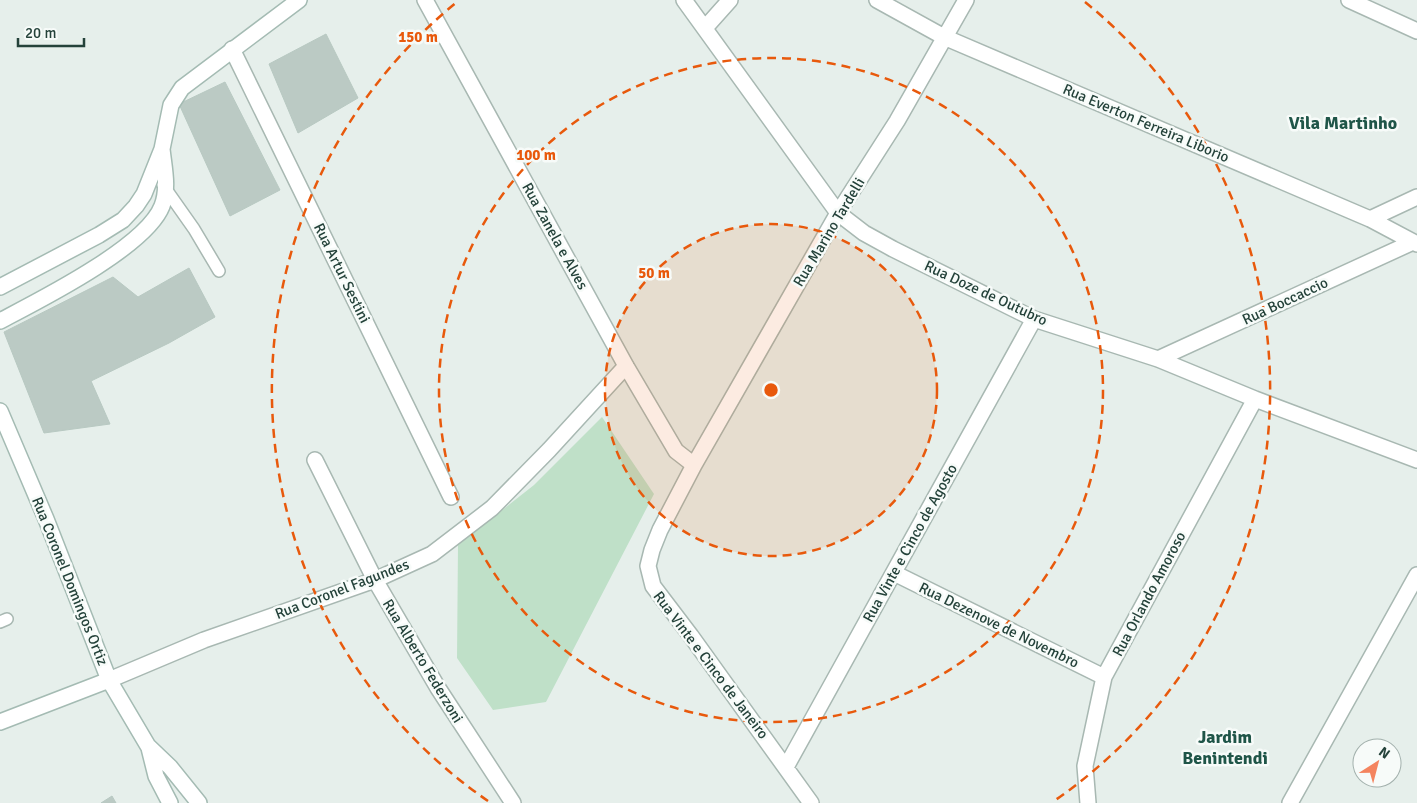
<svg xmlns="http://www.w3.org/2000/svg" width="1417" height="803" viewBox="0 0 1417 803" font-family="Signika,sans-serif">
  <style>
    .green { fill: #bfe0c8 }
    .building { fill: #bbcac4; stroke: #b8c9c2 }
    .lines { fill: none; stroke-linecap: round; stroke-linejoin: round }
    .lane-casing { stroke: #a8b8b2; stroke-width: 14 }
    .street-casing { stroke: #a8b8b2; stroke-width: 18 }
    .secondary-casing { stroke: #a4bbb3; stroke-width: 18 }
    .lane { stroke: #fff; stroke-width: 11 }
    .street { stroke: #fff; stroke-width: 15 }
    .secondary { stroke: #fff; stroke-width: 15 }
    .ring { fill: none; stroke: #e8590c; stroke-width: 2.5; stroke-dasharray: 9 6 }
    .labels { text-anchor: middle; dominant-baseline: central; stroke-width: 5; stroke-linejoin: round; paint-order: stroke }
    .street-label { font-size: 15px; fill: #24423a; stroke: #f7fbf9 }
    .quarter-label { font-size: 18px; font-weight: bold; fill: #1f5548; stroke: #f7fbf9 }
    .centre { fill: #e8590c; stroke: #f7fbf9; stroke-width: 2.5 }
    .ring-label { font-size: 15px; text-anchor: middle; font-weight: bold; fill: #e8590c; stroke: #f7fbf9; stroke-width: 5; stroke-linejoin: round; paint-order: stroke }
  </style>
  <rect width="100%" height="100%" fill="#e6efeb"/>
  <path class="green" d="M602,417L654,494L546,702L493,710L457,658L458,545L534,485Z"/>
  <path class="building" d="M326,34L358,98L298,133L269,64Z
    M225,82L280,190L230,216L179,104Z
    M189,268L215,317L169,343L91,381L110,424L44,433L4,332L113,277L138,297Z
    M112,796L116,803H101Z"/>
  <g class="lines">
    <g class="lane-casing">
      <path id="lane" d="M163,185L194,229L219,271
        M0,622L7,619"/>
    </g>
    <g class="street-casing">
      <path id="street" d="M425,0L626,366L676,451L694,465
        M684,0L838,213L864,233L893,249L1034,319L1158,359L1255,399L1417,460
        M877,0L944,37L1370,219L1417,244
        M1349,0L1417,31
        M705,28L730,0
        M232,49L451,497
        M1370,219L1417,197
        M1158,359L1413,242
        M315,460L375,580L438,688L513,803
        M894,573L1104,677
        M109,680L204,640L375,580L432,554L492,508L549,450L626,366
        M786,767L1034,319
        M811,803L691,636L653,586L648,566L652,550L660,530L694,465L838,213L897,121L966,0
        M1088,803L1085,766L1104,677L1255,399
        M1290,803L1417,575"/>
    </g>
    <g class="secondary-casing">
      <path id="secondary" d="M0,287L99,235L123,220L136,206L144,194L162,149L171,105L182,88L299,0
        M0,321C40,300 146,247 162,206C169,188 164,168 162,149
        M0,411L46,519L109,680L148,746L170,767L199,803
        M0,722L109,680
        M149,748L156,776L170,803"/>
    </g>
    <use href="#lane" class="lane"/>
    <use href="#street" class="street"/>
    <use href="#secondary" class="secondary"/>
  </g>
  <circle cx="771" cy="390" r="166" fill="#e8590c" fill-opacity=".12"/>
  <g class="ring">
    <circle cx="771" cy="390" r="166"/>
    <circle cx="771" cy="390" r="332"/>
    <path d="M488 801A499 499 0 0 1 457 2M1085 2A499 499 0 0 1 1054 801"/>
  </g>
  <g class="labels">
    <g class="street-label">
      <text transform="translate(1146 123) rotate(23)">Rua Everton Ferreira Liborio</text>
      <text transform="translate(829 232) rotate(-59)">Rua Marino Tardelli</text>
      <text transform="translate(555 236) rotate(61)">Rua Zanela e Alves</text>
      <text transform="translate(342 273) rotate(64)">Rua Artur Sestini</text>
      <text transform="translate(986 293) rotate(25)">Rua Doze de Outubro</text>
      <text transform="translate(1285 301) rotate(-25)">Rua Boccaccio</text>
      <text transform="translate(910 543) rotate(-61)">Rua Vinte e Cinco de Agosto</text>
      <text transform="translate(70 581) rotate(68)">Rua Coronel Domingos Ortiz</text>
      <text transform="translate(342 589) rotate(-21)">Rua Coronel Fagundes</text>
      <text transform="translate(1149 594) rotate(-62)">Rua Orlando Amoroso</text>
      <text transform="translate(999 625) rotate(26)">Rua Dezenove de Novembro</text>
      <text transform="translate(423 661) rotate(59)">Rua Alberto Federzoni</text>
      <text transform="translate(711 665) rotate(53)">Rua Vinte e Cinco de Janeiro</text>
    </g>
    <g class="quarter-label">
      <text x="1343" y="123">Vila Martinho</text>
      <text x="1225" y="737">Jardim<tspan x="1225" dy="21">Benintendi</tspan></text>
    </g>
  </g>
  <circle cx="771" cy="390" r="8" class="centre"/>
  <g class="ring-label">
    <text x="418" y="42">150 m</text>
    <text x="536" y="160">100 m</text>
    <text x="654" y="278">50 m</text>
  </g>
  <g transform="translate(1377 763) rotate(36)"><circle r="24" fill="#f7fbf9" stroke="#a3b1ad"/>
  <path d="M0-4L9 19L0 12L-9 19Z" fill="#f4845f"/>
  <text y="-8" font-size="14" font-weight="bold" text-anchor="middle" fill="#24423a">N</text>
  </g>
  <path d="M18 38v8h66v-8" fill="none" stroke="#24423a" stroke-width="2.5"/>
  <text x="25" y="38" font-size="15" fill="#24423a" stroke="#f7fbf9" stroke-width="4" paint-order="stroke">20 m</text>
</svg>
